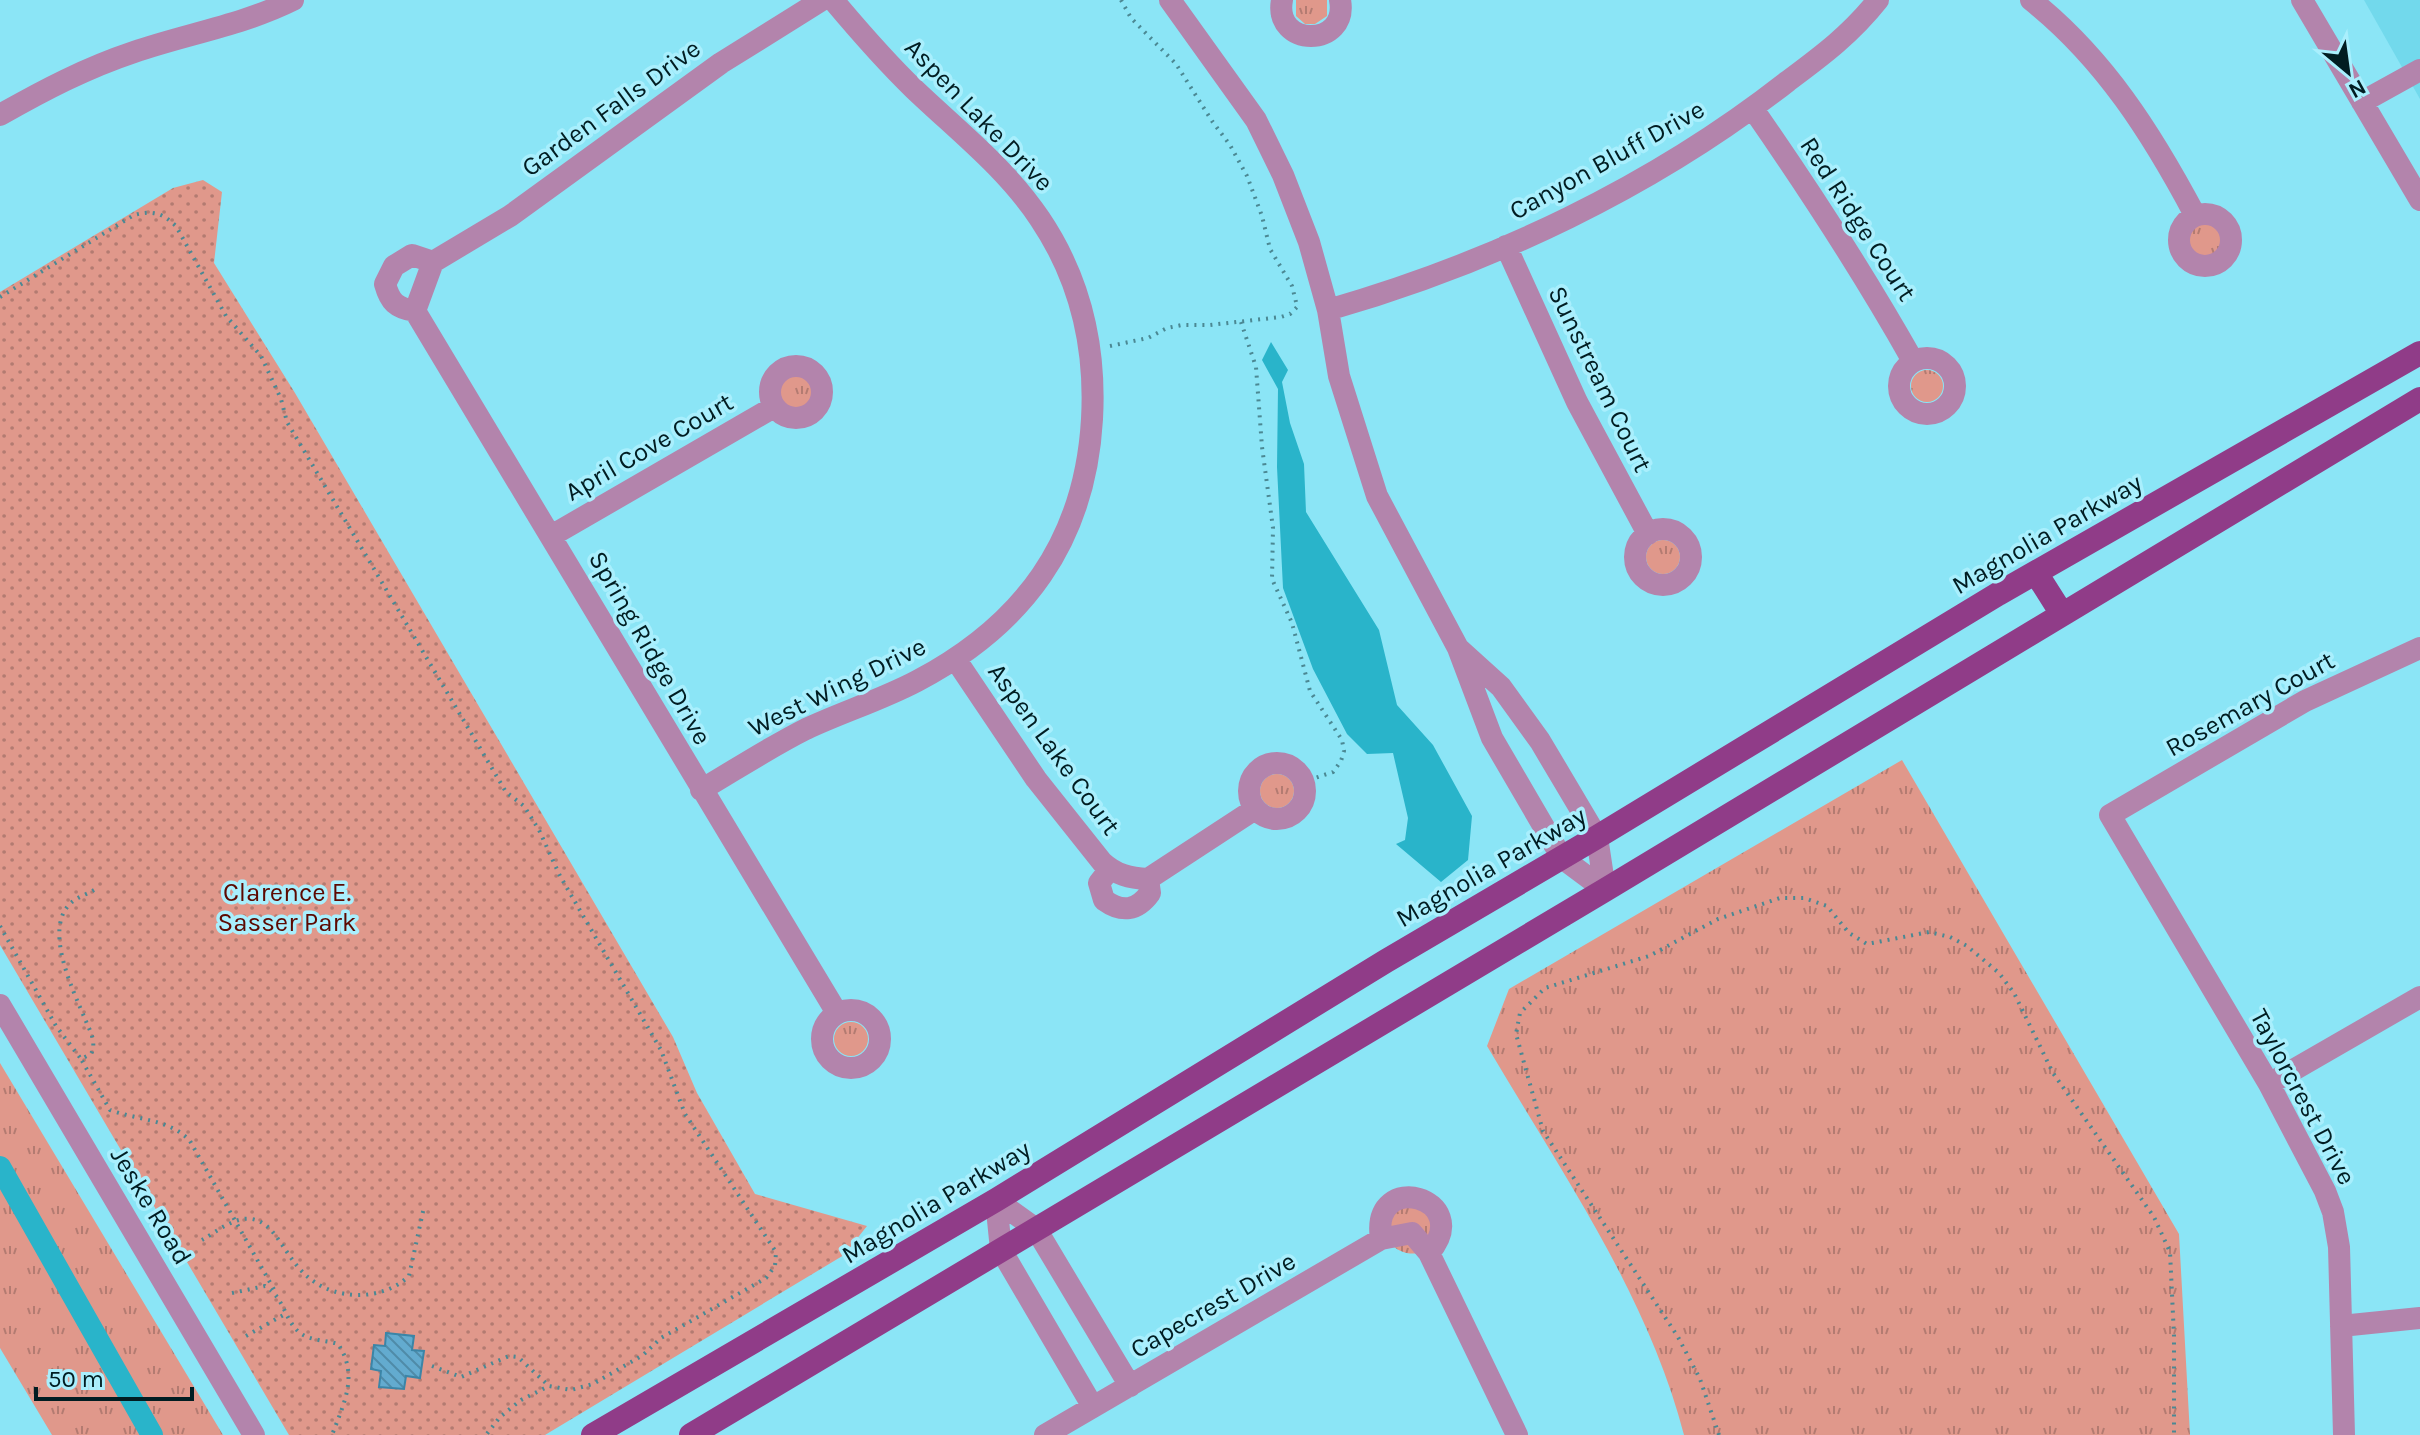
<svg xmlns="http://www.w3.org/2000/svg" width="2420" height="1435" viewBox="0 0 2420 1435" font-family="Karla,sans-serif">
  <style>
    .built { fill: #72d9ec }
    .grass { fill: url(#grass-tufts) }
    .park { fill: url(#park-dots) }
    .water { fill: #29b4ca }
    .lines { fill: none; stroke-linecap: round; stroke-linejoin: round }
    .canal { stroke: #29b4ca; stroke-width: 22 }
    .building { fill: url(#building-back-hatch); stroke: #3b85a7; stroke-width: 2 }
    .path { stroke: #4b8893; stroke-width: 4; stroke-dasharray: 2 6; stroke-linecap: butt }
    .minor { stroke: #b384ac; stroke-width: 22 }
    .major { stroke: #903c88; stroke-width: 24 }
    .labels { text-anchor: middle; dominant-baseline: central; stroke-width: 7; stroke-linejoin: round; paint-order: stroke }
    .street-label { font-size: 26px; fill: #011d22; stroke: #a9effd }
    .park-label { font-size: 26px; fill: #5c0901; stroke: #a9effd }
  </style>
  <defs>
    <pattern id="grass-tufts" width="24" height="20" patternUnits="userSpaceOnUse" patternTransform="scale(2)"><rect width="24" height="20" fill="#e0988b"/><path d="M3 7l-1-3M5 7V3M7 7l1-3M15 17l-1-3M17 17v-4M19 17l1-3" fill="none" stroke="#b37b71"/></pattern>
    <pattern id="park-dots" width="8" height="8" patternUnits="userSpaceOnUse" patternTransform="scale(2)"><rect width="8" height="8" fill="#e0988b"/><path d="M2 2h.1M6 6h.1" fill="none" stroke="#b37b71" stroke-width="1.8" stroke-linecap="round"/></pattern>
    <pattern id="building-back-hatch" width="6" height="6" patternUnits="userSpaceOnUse" patternTransform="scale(2)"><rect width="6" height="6" fill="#63abcf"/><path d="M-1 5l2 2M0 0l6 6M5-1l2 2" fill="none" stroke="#4f8ba8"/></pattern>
  </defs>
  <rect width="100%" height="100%" fill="#8be5f6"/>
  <path class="built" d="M2364,0H2420V99Z"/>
  <path class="grass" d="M1296,0H1327V16L1315,24H1305L1296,16Z
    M2187 240a17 17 0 1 1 34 0a17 17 0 1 1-34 0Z
    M1911 386a16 16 0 1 1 32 0a16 16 0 1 1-32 0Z
    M779 392a17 17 0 1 1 34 0a17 17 0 1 1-34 0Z
    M1646 557a17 17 0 1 1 34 0a17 17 0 1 1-34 0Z
    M1902,760L2179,1234L2190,1435H1684C1648,1295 1560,1170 1487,1046L1509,989Z
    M1260 791a17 17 0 1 1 34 0a17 17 0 1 1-34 0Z
    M834 1039a17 17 0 1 1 34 0a17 17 0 1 1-34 0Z
    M0,1063L223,1435H52L0,1348Z
    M1409,1202L1436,1218L1421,1253C1407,1255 1398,1252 1389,1242L1388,1216Z"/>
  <path class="park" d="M203,180L222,192L214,263L295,393L673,1037L697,1093L755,1194L867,1226L844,1255L545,1435H289L0,945V292L173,188Z"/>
  <path class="water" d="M1271,342L1288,370L1282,382L1290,423L1304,464L1306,512L1379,630L1397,705L1433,745L1472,816L1468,860L1441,882L1396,844L1405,840L1408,818L1393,753L1367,754L1347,734L1313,669L1283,588L1277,467L1278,389L1262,360Z"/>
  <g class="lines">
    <path class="canal" d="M0,1167L152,1435"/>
  </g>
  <path class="building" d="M386,1333L414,1336L412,1350L424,1351L420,1378L406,1376L404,1389L379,1387L381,1371L371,1369L374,1345L385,1346Z"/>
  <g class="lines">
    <path class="path" d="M1121,0L1131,18L1176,64L1212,121L1230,145L1247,176L1262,216L1270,249L1292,286L1297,306
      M0,297L134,215C153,210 162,213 176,226L226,316L261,356L281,399L287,422L506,792L524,806L539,830L560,876L661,1050L685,1114L776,1252L775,1266L766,1278L661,1338L643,1355L593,1384L571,1390L549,1386L521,1400L500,1417L486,1435
      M1241,322L1256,367L1262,447L1273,528L1272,579L1292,623L1310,691L1342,740L1344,751L1341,761L1333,772L1303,782
      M1110,346L1148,338L1167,328L1182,325H1210L1281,317L1290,314L1298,306
      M94,890C87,894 78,897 72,902C42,927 73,990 85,1019C90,1031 97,1042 91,1054L81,1059L110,1110C137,1120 170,1119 190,1141L276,1293
      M0,926L56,1026L81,1059
      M202,1240C216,1232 235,1216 252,1219C288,1225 286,1293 358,1295C377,1295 395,1289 409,1276L424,1207
      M232,1293L265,1286C285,1298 284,1320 300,1333C311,1341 326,1340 338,1344C359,1375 344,1403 332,1435
      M246,1336L287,1313
      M432,1366L461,1377L509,1356L518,1357L549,1386
      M1719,1435L1700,1379L1678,1337L1543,1131L1516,1034L1520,1013L1545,988L1649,956L1718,919L1780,898H1804L1827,906L1849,933L1867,944L1929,932L1950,937L1967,946L1999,973L2014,993L2053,1073L2154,1217L2170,1252L2174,1336V1435"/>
    <path class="minor" d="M1170,0L1256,120L1283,175L1309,242L1328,310L1339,376L1377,496L1458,648L1492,738L1562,858L1605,890
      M1282,0C1273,48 1349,48 1340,0
      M2031,0C2104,58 2152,134 2195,215
      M2302,0L2420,200
      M2362,102L2420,70
      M1753,109C1810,191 1864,274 1913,361
      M0,115C44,90 86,68 134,52C186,34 243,25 293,0
      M2179 240a26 26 0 1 1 52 0a26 26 0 1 1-52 0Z
      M1506,246L1577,402L1648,534
      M1328,310C1492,263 1653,187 1788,81C1823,55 1851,34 1878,0
      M415,311L837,1013
      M415,311L433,262L510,216L721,63L822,0
      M415,311C396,308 390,302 385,284L394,266L412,255L433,262
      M1899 386a28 28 0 1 1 56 0a28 28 0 1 1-56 0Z
      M770 392a26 26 0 1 1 52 0a26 26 0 1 1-52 0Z
      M1635 557a28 28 0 1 1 56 0a28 28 0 1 1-56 0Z
      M551,536L774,407
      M1459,649L1501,687L1540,741L1597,837L1605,890
      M956,660L1036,779L1102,862C1116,875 1130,878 1148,879L1255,809
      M1249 791a28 28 0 1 1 56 0a28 28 0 1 1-56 0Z
      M701,790C735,770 770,747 806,729C842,712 881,700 917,681C1023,625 1085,542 1092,419C1096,347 1081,280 1040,219C1006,168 958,131 914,89C885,61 859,31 833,0
      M1110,869L1099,883L1104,900C1122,913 1137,911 1150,893L1148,879
      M0,1005L254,1435
      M822 1039a29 29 0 1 1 58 0a29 29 0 1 1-58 0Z
      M2269,1084L2420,997
      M996,1200L1001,1250L1093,1407
      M996,1200L1036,1229L1130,1386
      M1381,1239C1370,1168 1476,1198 1429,1253
      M2341,1326L2420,1318
      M1045,1435L1381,1239L1412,1233L1429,1253L1517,1435
      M2344,1435L2339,1247L2333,1212L2325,1191L2269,1084L2110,815L2305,701L2420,648"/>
    <path class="major" d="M2036,573L2062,614
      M593,1435L996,1200L1386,961L1597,837L1998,594L2420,353
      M691,1435L1605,890L2420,399"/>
  </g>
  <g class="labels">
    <g class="street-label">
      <text transform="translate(611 108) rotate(-36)">Garden Falls Drive</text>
      <text transform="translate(979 115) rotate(46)">Aspen Lake Drive</text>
      <text transform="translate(1607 160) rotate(-29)">Canyon Bluff Drive</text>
      <text transform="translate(1858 219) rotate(57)">Red Ridge Court</text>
      <text transform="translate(1600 379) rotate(64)">Sunstream Court</text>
      <text transform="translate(649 447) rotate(-30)">April Cove Court</text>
      <text transform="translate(2047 534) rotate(-30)">Magnolia Parkway</text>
      <text transform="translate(650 648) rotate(60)">Spring Ridge Drive</text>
      <text transform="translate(837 687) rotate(-26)">West Wing Drive</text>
      <text transform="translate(2250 704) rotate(-29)">Rosemary Court</text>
      <text transform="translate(1054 749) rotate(54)">Aspen Lake Court</text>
      <text transform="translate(1491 867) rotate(-30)">Magnolia Parkway</text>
      <text transform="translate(2303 1097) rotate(62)">Taylorcrest Drive</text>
      <text transform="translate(936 1202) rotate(-31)">Magnolia Parkway</text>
      <text transform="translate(151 1206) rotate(59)">Jeske Road</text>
      <text transform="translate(1213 1305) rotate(-30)">Capecrest Drive</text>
    </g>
    <g class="park-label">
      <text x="287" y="892">Clarence E.<tspan x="287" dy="30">Sasser Park</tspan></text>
    </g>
  </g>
  <g transform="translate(2348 72) rotate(151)" stroke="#a9effd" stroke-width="6" paint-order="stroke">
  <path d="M0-6L14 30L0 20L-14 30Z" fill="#011d22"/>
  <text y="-12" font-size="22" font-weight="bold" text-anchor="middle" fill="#011d22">N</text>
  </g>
  <path d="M36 1387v12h156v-12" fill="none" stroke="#011d22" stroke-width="4"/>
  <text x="48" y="1387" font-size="24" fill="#011d22" stroke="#a9effd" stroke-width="6" paint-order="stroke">50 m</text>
</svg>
